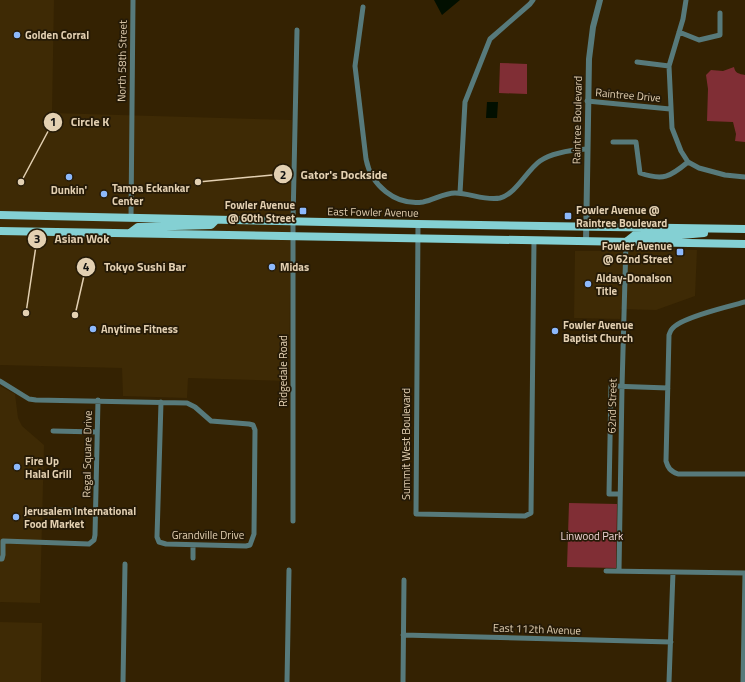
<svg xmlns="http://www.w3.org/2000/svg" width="745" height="682" viewBox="0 0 745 682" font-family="'Titillium Web',sans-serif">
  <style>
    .built { fill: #3e2a05 }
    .green { fill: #802e35 }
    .water { fill: #020f00 }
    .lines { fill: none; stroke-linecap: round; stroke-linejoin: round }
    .minor { stroke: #577a7b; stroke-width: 5 }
    .tertiary { stroke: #577a7b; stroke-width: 6 }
    .primary { stroke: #84d0d3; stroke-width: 8 }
    .poi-dot { fill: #8db9fc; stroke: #251a07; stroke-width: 1.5 }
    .labels { text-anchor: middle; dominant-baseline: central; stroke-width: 3.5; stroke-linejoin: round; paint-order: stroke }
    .poi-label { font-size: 11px; font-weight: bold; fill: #e3d0b2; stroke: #251a07; text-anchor: start }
    .street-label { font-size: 11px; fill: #e3d0b2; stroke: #251a07 }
    .park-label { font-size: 11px; fill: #eed3d3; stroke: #251a07 }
    .leader { fill: none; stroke: #e3d0b2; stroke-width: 1.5 }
    .callout-dot { fill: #e3d0b2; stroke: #251a07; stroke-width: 1.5 }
    .mark-label { font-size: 12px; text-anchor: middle; font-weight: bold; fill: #111 }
    .callout-label { font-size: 12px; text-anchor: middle; font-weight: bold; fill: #e3d0b2; stroke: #251a07; stroke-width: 3.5; stroke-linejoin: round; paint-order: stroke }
  </style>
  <rect width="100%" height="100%" fill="#342202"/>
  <path class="built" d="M0,0H54L52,113L292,120L289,381L188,378L187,398L123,396L122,368L0,365Z
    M634,248L697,250L695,296L656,310L621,309L620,319L574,318L575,251H631Z
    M0,386L15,394L18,418L22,426L44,445L40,603L0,602Z
    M0,622L42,623L41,682H0Z"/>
  <path class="green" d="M500,63L527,64V94L499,93Z
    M734,67C735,73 739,74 745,75V142L735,141L736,134L733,122L707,121L708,89L706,75L711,70L723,71Z
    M569,503L617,504L616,568L567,567Z"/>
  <path class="water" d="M434,0H460L442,15Z
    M487,102H498L497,118H486Z"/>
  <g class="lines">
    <path class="minor" d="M686,0L683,19L669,66L672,128L681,151L688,162L699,168L725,175L745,177
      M363,7L355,66L366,159C371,185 395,206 423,202C434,200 444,193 455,193C470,193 485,201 500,198C516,194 527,170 540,161C553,152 571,150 587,149
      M679,32L699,40L720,35V13
      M637,62L669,66
      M587,101L670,109
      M613,142H636L640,173C663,181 670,177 688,162
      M460,193L465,102L490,39L530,4L533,0
      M131,218L133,0
      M418,224L416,514L525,516L531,513L534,240
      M745,302C730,306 679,318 672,329C670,331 670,333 669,335L666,461C668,468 670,471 678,474H745
      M0,381L29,399L36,400L187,403L195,407L211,421L249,424L253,425L255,430L254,534L250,545L246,546L166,544L159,542L157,537L161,402
      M53,431L97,432
      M620,494H609L611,386L668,388
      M52,510L96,511
      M293,521V221L297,30
      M193,545V558
      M0,559H2L3,555V541L89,544L94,540L95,535L98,400
      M606,571L745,573
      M619,571L622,387L626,242
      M403,635L671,642
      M123,682L125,564
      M287,682L289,570
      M403,682L404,580
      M669,682L673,572
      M743,682L745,573"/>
    <path class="tertiary" d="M586,242L589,59L593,27L600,0"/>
    <path class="primary" d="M0,215L418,224L745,229
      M0,231L745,244
      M130,233L138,227L211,225L215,221
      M626,242L636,234L681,235L704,233"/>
  </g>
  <g class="poi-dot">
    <circle cx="17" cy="35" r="4"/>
    <circle cx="69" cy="177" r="4"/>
    <circle cx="104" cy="194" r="4"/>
    <rect x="299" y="207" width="8" height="8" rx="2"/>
    <rect x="564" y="212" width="8" height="8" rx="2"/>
    <rect x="676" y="248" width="8" height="8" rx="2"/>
    <circle cx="272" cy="267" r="4"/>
    <circle cx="588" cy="284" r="4"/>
    <circle cx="93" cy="329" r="4"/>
    <circle cx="555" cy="331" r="4"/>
    <circle cx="17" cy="467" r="4"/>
    <circle cx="16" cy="517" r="4"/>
  </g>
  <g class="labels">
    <g class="poi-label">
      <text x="25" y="35">Golden Corral</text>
      <text x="112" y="188">Tampa Eckankar<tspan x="112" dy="13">Center</tspan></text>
      <text x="69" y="190" text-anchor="middle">Dunkin'</text>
      <text x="295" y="205" text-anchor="end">Fowler Avenue<tspan x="295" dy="13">@ 60th Street</tspan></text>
      <text x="576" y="210">Fowler Avenue @<tspan x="576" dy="13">Raintree Boulevard</tspan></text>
      <text x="672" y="246" text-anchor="end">Fowler Avenue<tspan x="672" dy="13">@ 62nd Street</tspan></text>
      <text x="280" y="267">Midas</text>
      <text x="596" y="278">Alday-Donalson<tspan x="596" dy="13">Title</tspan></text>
      <text x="563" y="325">Fowler Avenue<tspan x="563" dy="13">Baptist Church</tspan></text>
      <text x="101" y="329">Anytime Fitness</text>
      <text x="25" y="461">Fire Up<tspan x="25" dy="13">Halal Grill</tspan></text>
      <text x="24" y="511">Jerusalem International<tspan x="24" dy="13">Food Market</tspan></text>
    </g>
    <g class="street-label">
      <text transform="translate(122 61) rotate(-89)">North 58th Street</text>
      <text transform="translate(628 95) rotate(5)">Raintree Drive</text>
      <text transform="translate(577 120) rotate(-89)">Raintree Boulevard</text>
      <text transform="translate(373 212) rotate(1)">East Fowler Avenue</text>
      <text transform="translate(283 371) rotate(-90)">Ridgedale Road</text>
      <text transform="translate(612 406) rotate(-89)">62nd Street</text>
      <text transform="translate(406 444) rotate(-90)">Summit West Boulevard</text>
      <text transform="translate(87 454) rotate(-89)">Regal Square Drive</text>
      <text x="208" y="535">Grandville Drive</text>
      <text transform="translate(537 629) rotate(2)">East 112th Avenue</text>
    </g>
    <g class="park-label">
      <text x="592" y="536">Linwood Park</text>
    </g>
  </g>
  <path class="leader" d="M21 182L53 122M198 182L283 174M26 313L37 239M75 315L86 267"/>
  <g class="callout-dot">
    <circle cx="21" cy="182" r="4"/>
    <circle cx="198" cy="182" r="4"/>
    <circle cx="26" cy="313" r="4"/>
    <circle cx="75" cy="315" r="4"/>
    <circle cx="53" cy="122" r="10"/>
    <circle cx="283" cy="174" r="10"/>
    <circle cx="37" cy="239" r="10"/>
    <circle cx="86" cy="267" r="10"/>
  </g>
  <g class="mark-label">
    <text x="53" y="126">1</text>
    <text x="283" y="179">2</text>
    <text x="37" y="243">3</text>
    <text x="86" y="271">4</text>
  </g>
  <g class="callout-label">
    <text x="90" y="126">Circle K</text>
    <text x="344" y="179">Gator's Dockside</text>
    <text x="82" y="243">Asian Wok</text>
    <text x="145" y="271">Tokyo Sushi Bar</text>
  </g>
</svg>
